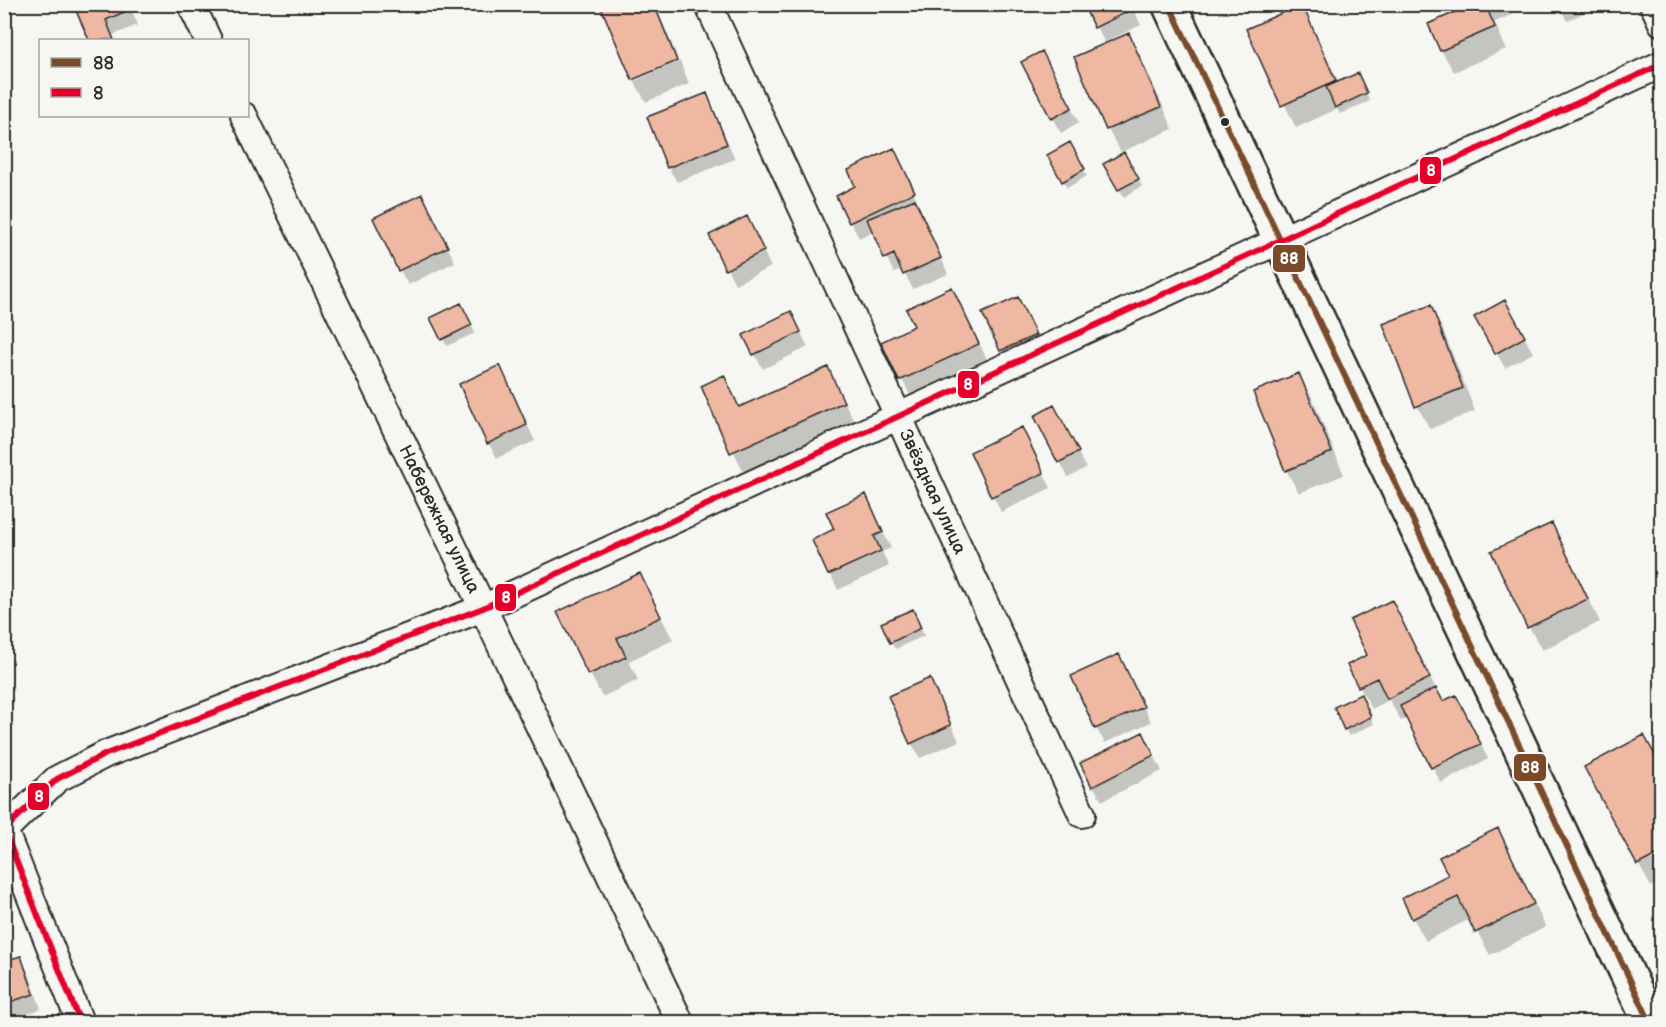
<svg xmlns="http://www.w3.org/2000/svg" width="1666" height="1027" viewBox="0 0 1666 1027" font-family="'Balsamiq Sans',sans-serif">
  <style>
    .shadow { fill: #0003 }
    .building { fill: #eeb8a2; stroke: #2b2b2b; stroke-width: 1.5 }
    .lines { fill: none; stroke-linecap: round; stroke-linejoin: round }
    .street-casing { stroke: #2b2b2b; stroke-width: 30 }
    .secondary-casing { stroke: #2b2b2b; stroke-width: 38 }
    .street { stroke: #f6f6f2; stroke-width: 26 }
    .secondary { stroke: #f6f6f2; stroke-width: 33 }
    .bus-1-casing { stroke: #f6f6f2; stroke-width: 10 }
    .bus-2-casing { stroke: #f6f6f2; stroke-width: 10 }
    .bus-1 { stroke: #7a4b2a; stroke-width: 6 }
    .bus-2 { stroke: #e4002b; stroke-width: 6 }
    .bus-dot { fill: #2b2b2b; stroke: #f6f6f2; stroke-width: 2 }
    .labels { text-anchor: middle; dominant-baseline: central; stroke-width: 6; stroke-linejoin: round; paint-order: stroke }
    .street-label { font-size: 18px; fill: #2b2b2b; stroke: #f6f6f2 }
    .line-badge { stroke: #f6f6f2; stroke-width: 2 }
    .badge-label { font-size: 16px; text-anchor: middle; font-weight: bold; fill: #fff }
  </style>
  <rect width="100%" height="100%" fill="#f6f6f2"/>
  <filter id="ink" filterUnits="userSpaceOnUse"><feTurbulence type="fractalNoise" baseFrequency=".0167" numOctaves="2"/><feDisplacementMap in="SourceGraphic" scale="12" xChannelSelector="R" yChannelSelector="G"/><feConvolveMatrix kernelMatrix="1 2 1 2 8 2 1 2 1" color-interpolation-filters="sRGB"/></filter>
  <g filter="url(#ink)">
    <path class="shadow" d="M75,4H129L138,25L113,35L115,40H90Z
      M655,4L678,59L633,80L602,5Z
      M1084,4H1131L1141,25L1105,42L1106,44L1128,35L1141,57L1173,129L1121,152L1108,130L1076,58L1106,45Z
      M1467,4H1509L1513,14L1495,22L1506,49L1454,72L1441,50L1469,8Z
      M1558,4H1602L1567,21Z
      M1301,6L1339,83L1361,82L1370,101L1340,114L1337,109L1296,128L1248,29Z
      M680,61L689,84L646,102L634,81Z
      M1050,68L1079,123L1061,133L1052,118Z
      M707,95L735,159L677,182L668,167Z
      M1069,144L1087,176L1067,188L1049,156Z
      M1124,154L1142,186L1124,197L1105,164Z
      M902,165L948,274L913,289L902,269L894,273L874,231L859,238L838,196Z
      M430,211L455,262L408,285L400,270Z
      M755,233L771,267L735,284L711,236Z
      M952,289L991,367L914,403L883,342L916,327Z
      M1017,299L1043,350L1010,366L984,314Z
      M1505,302L1533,353L1505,368L1476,317Z
      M1430,307L1443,330L1475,411L1430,429L1417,406Z
      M465,312L475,333L447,346L443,339Z
      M791,313L808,347L763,369L754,354Z
      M499,367L535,441L497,458L488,443Z
      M828,369L856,425L745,475L703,387L724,377L740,408Z
      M1299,375L1312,397L1344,475L1299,493L1286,470Z
      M1036,416L1062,422L1086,468L1068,477Z
      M1022,429L1051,488L1001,512L972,453Z
      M865,496L891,548L882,552L889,566L838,590L814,540L836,530Z
      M1552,524L1600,622L1542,650L1529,627Z
      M639,574L673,640L629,661L638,680L602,697L559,613Z
      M1391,602L1443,703L1465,712L1488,759L1441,783L1408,718L1401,721L1389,700L1372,709L1359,686Z
      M916,618L924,636L895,649L891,642Z
      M1119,656L1151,722L1105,743L1096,728Z
      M930,680L959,741L920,758L911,743Z
      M1364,703L1374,724L1349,736L1345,729Z
      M1151,749L1162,771L1102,801L1093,786Z
      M1586,768L1662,770V881L1651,887Z
      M1497,830L1546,927L1490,955L1470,919L1426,941L1413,918L1450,876Z
      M20,958L29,973L41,1009L7,1021L4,963Z"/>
    <path class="building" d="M73,4H128L131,9L106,20L114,40H89Z
      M654,4L677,61L632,80L600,5Z
      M1083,4H1131L1133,9L1094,28Z
      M1302,4L1336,81L1281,106L1246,29Z
      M1466,4H1485L1495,27L1440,51L1428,24L1467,7Z
      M1129,33L1161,107L1106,130L1074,57Z
      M1042,51L1072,108L1051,119L1021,62Z
      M1358,73L1367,93L1335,108L1326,87Z
      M707,93L727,144L667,168L647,117Z
      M1070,142L1085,169L1062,182L1047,155Z
      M894,148L915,192L849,223L836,196L855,186L848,170Z
      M1124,152L1139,179L1118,190L1103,164Z
      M422,194L448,247L398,271L373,218Z
      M915,199L941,258L903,275L894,254L884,259L867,219Z
      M747,216L764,251L725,270L709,235Z
      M952,287L979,344L899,381L881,342L914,326L906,309Z
      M1018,297L1036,335L1000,351L982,313Z
      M1505,300L1525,337L1495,354L1474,317Z
      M461,303L472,325L441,340L430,318Z
      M1431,305L1463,388L1415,407L1383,324Z
      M791,311L801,332L753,355L743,335Z
      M500,365L527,425L487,444L459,384Z
      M828,367L844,402L730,453L701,386L724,375L739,407Z
      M1299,373L1332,452L1285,471L1253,392Z
      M1054,405L1079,452L1058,463L1034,416Z
      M1022,427L1044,473L991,497L970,452Z
      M866,494L883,532L874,536L881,551L828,575L812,540L834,529L826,512Z
      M1552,523L1588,599L1527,628L1491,551Z
      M640,573L661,617L617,638L626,657L588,675L557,612Z
      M1392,600L1430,678L1387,699L1377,678L1358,687L1347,665L1367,655L1350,620Z
      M913,609L921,628L890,643L881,623Z
      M1119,654L1144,707L1095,729L1071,676Z
      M930,678L951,725L910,744L888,696Z
      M1436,688L1443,701L1456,695L1481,744L1431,768L1400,706Z
      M1361,694L1371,717L1344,730L1334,707Z
      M1143,732L1154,755L1092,787L1080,763Z
      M1644,735L1662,768V796L1657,799L1662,807V852L1637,865L1584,767Z
      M1498,828L1534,904L1475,933L1458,897L1412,919L1402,898L1448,875L1439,857Z
      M21,956L34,994L4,1004V961Z"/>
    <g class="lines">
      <g class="street-casing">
        <g id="street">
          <path d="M191,4L208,40"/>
          <path id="s1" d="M708,4L1082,814"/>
          <path d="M1653,4L1662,23"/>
          <path id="s2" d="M244,116L483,608L680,1022"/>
          <path d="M80,1022L4,830L57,779L106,754L483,608L1662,64"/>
        </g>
      </g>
      <g class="secondary-casing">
        <path id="secondary" d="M1169,4L1650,1022"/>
      </g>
      <use href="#street" class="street"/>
      <use href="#secondary" class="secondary"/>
      <g class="bus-1-casing">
        <path id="bus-1" d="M1169,4L1650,1022"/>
      </g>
      <g class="bus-2-casing">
        <path id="bus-2" d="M80,1022L4,830L57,779L106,754L483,608L1662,64"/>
      </g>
      <use href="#bus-1" class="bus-1"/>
      <use href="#bus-2" class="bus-2"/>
    </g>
  </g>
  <circle class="bus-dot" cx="1225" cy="122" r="5"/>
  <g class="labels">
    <g class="street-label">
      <text stroke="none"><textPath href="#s1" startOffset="537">Звёздная улица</textPath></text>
      <text stroke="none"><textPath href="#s2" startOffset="448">Набережная улица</textPath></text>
    </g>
  </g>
  <g class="line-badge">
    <rect x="1419" y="156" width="23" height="29" rx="6" fill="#e4002b"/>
    <rect x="1272" y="244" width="34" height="29" rx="6" fill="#7a4b2a"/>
    <rect x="957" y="370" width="23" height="29" rx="6" fill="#e4002b"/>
    <rect x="494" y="583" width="23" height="29" rx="6" fill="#e4002b"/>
    <rect x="1513" y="753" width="34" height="29" rx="6" fill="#7a4b2a"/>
    <rect x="27" y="782" width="23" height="29" rx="6" fill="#e4002b"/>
  </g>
  <g class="badge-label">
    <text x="1431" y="176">8</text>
    <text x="1289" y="264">88</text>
    <text x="968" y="390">8</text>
    <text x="506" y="603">8</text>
    <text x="1530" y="773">88</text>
    <text x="39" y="802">8</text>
  </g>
  <rect width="1666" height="1027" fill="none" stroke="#f6f6f2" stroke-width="24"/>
  <rect x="12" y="12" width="1642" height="1003" fill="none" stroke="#2b2b2b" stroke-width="2" filter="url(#ink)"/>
  <rect x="39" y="39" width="210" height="78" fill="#f6f6f2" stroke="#a5a5a2" stroke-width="1.5"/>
  <rect x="51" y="58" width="30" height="9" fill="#7a4b2a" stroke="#a5a5a2" stroke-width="1.5"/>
  <text x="93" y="69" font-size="18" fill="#2b2b2b">88</text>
  <rect x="51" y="88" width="30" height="9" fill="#e4002b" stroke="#a5a5a2" stroke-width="1.5"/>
  <text x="93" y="99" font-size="18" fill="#2b2b2b">8</text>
</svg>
